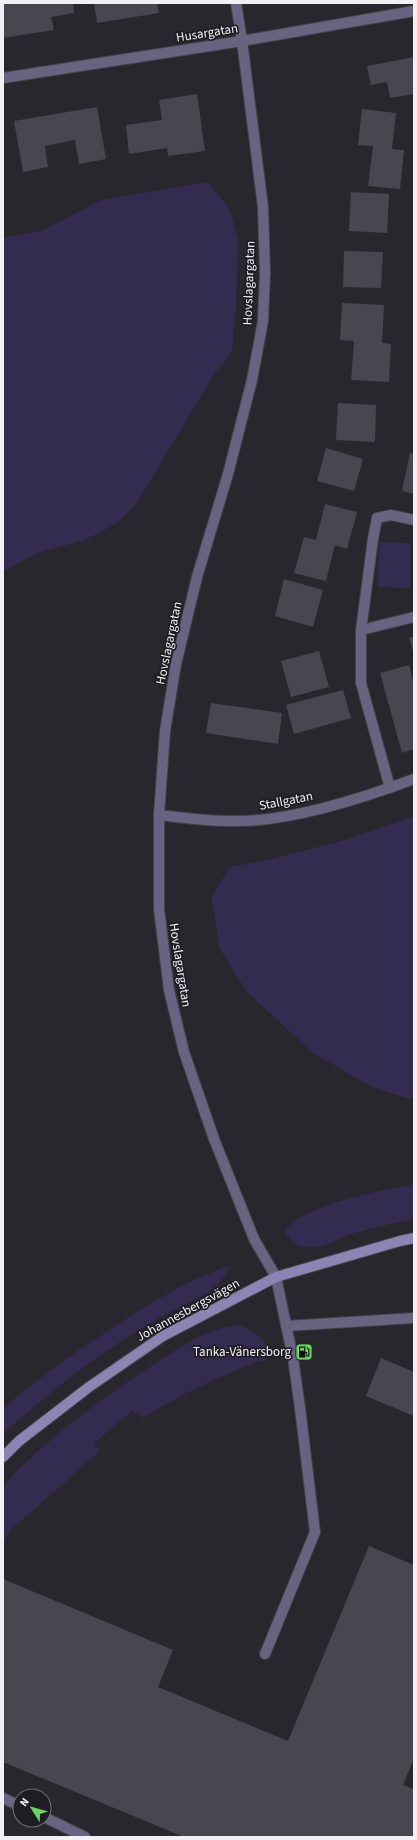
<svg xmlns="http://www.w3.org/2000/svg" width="417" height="1840" viewBox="0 0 417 1840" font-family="'Source Sans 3',sans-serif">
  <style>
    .green { fill: #332b50 }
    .building { fill: #48474f }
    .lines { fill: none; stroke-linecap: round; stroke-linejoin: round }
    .lane-casing { stroke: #444349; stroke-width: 12 }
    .street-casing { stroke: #444349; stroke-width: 12 }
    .secondary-casing { stroke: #444349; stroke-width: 12 }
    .lane { stroke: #686380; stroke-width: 10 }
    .street { stroke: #686380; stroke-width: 10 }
    .secondary { stroke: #8c84b3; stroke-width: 10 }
    .labels { text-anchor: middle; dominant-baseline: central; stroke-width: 3.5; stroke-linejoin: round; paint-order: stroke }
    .street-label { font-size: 13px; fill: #f1f1f5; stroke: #1e1d23 }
    .poi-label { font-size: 13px; fill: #f1f1f5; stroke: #1e1d23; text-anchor: end }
  </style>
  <rect width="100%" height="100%" fill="#28272d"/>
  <path class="green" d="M208,182L229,208L238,239L236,305L232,352L215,373L137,503L117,523L87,539L35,554L3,572V238L41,231L101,200Z
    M379,542L410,543V588L378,587Z
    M414,816V1099H410L374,1088L314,1054L247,992L220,949L211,897L230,867L271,859L342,841Z
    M414,1184V1219C393,1223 372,1228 351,1234C337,1239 320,1250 305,1247C295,1246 289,1239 284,1230C312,1202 376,1192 414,1184Z
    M230,1265C222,1289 199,1297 178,1308C114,1341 56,1386 3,1434V1409C33,1382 66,1358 100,1336C141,1308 183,1282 230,1265Z
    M238,1325C254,1331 275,1342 265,1362L259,1361C219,1377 180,1394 143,1418L132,1411L94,1443L100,1451L12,1529L3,1542V1486C46,1439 98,1401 151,1366C178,1349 206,1328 238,1325Z"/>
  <path class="building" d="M3,3H73L74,13L51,17L54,30L3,38Z
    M94,3H157L159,13L97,23Z
    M414,57V94L390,98L387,82L371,85L367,66Z
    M197,94L205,151L168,156L167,148L129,154L126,125L162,120L159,100Z
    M97,107L106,159L79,164L75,140L45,146L48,167L23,172L14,121Z
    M362,109L396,113L392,149L404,150L400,189L368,186L373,146L358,145Z
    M351,192L389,194L387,233L349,231Z
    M344,251L383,252L381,288L343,287Z
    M342,303L384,305L382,343L391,344L389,382L351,380L354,341L340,340Z
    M338,403L376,405L375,442L336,440Z
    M326,448L363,459L354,491L317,481Z
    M410,453L414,454V494L402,491Z
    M325,504L357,512L347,549L335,545L326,581L294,573L304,537L316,540Z
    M284,579L323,590L313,627L275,616Z
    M414,636V654L409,638Z
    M319,651L329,687L291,697L281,661Z
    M409,665L414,685V749L402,753L380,673Z
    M343,690L351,718L294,734L286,705Z
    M211,703L282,713L278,744L206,733Z
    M381,1358L414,1372V1416L366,1396Z
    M369,1546L414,1565V1758L403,1785L414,1789V1837H184L3,1762V1579L173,1650L158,1687L288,1741Z"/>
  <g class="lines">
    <g class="lane-casing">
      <path id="lane" d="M286,1326L414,1318
        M3,1798L20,1806
        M44,1817L85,1837"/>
    </g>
    <g class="street-casing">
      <path id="street" d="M236,3L242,41L263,207L265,273L263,321L252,380L228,474L197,577L176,664L165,731L159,815V909L169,990L184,1052L214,1139L254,1239L276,1277L293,1358L300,1408L315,1532L265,1654
        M3,78L242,41L414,11
        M361,630L414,617
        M390,788L361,683V630L373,539L377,518L391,515L414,520
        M159,815C185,818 211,822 238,821C291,821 363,798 414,779"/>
    </g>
    <g class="secondary-casing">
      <path id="secondary" d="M3,1457L19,1441L89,1387L163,1336L276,1277L400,1241L414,1238"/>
    </g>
    <use href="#lane" class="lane"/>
    <use href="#street" class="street"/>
    <use href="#secondary" class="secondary"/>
  </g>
  <defs>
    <g id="fuel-square" transform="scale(0.9)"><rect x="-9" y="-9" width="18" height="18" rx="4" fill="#6ad363" stroke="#1e1d23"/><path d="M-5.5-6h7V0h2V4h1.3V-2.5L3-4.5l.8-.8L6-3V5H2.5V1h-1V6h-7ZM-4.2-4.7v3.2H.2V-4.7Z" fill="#111"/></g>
  </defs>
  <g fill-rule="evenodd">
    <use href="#fuel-square" x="304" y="1352"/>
  </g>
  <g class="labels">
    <g class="street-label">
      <text transform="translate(207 33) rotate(-9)">Husargatan</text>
      <text transform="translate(249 283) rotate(-88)">Hovslagargatan</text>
      <text transform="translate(169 643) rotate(-78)">Hovslagargatan</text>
      <text transform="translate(286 801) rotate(-11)">Stallgatan</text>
      <text transform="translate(180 965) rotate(81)">Hovslagargatan</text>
      <text transform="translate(188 1310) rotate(-29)">Johannesbergsvägen</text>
    </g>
    <g class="poi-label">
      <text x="291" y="1352">Tanka-Vänersborg</text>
    </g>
  </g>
  <rect width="417" height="1840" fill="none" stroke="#f1f1f5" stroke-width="8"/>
  <g transform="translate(32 1808) rotate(307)"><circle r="19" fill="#1e1d23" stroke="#727277"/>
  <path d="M0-3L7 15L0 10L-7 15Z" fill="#6ad363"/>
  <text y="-6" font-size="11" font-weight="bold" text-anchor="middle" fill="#f1f1f5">N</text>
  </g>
</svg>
